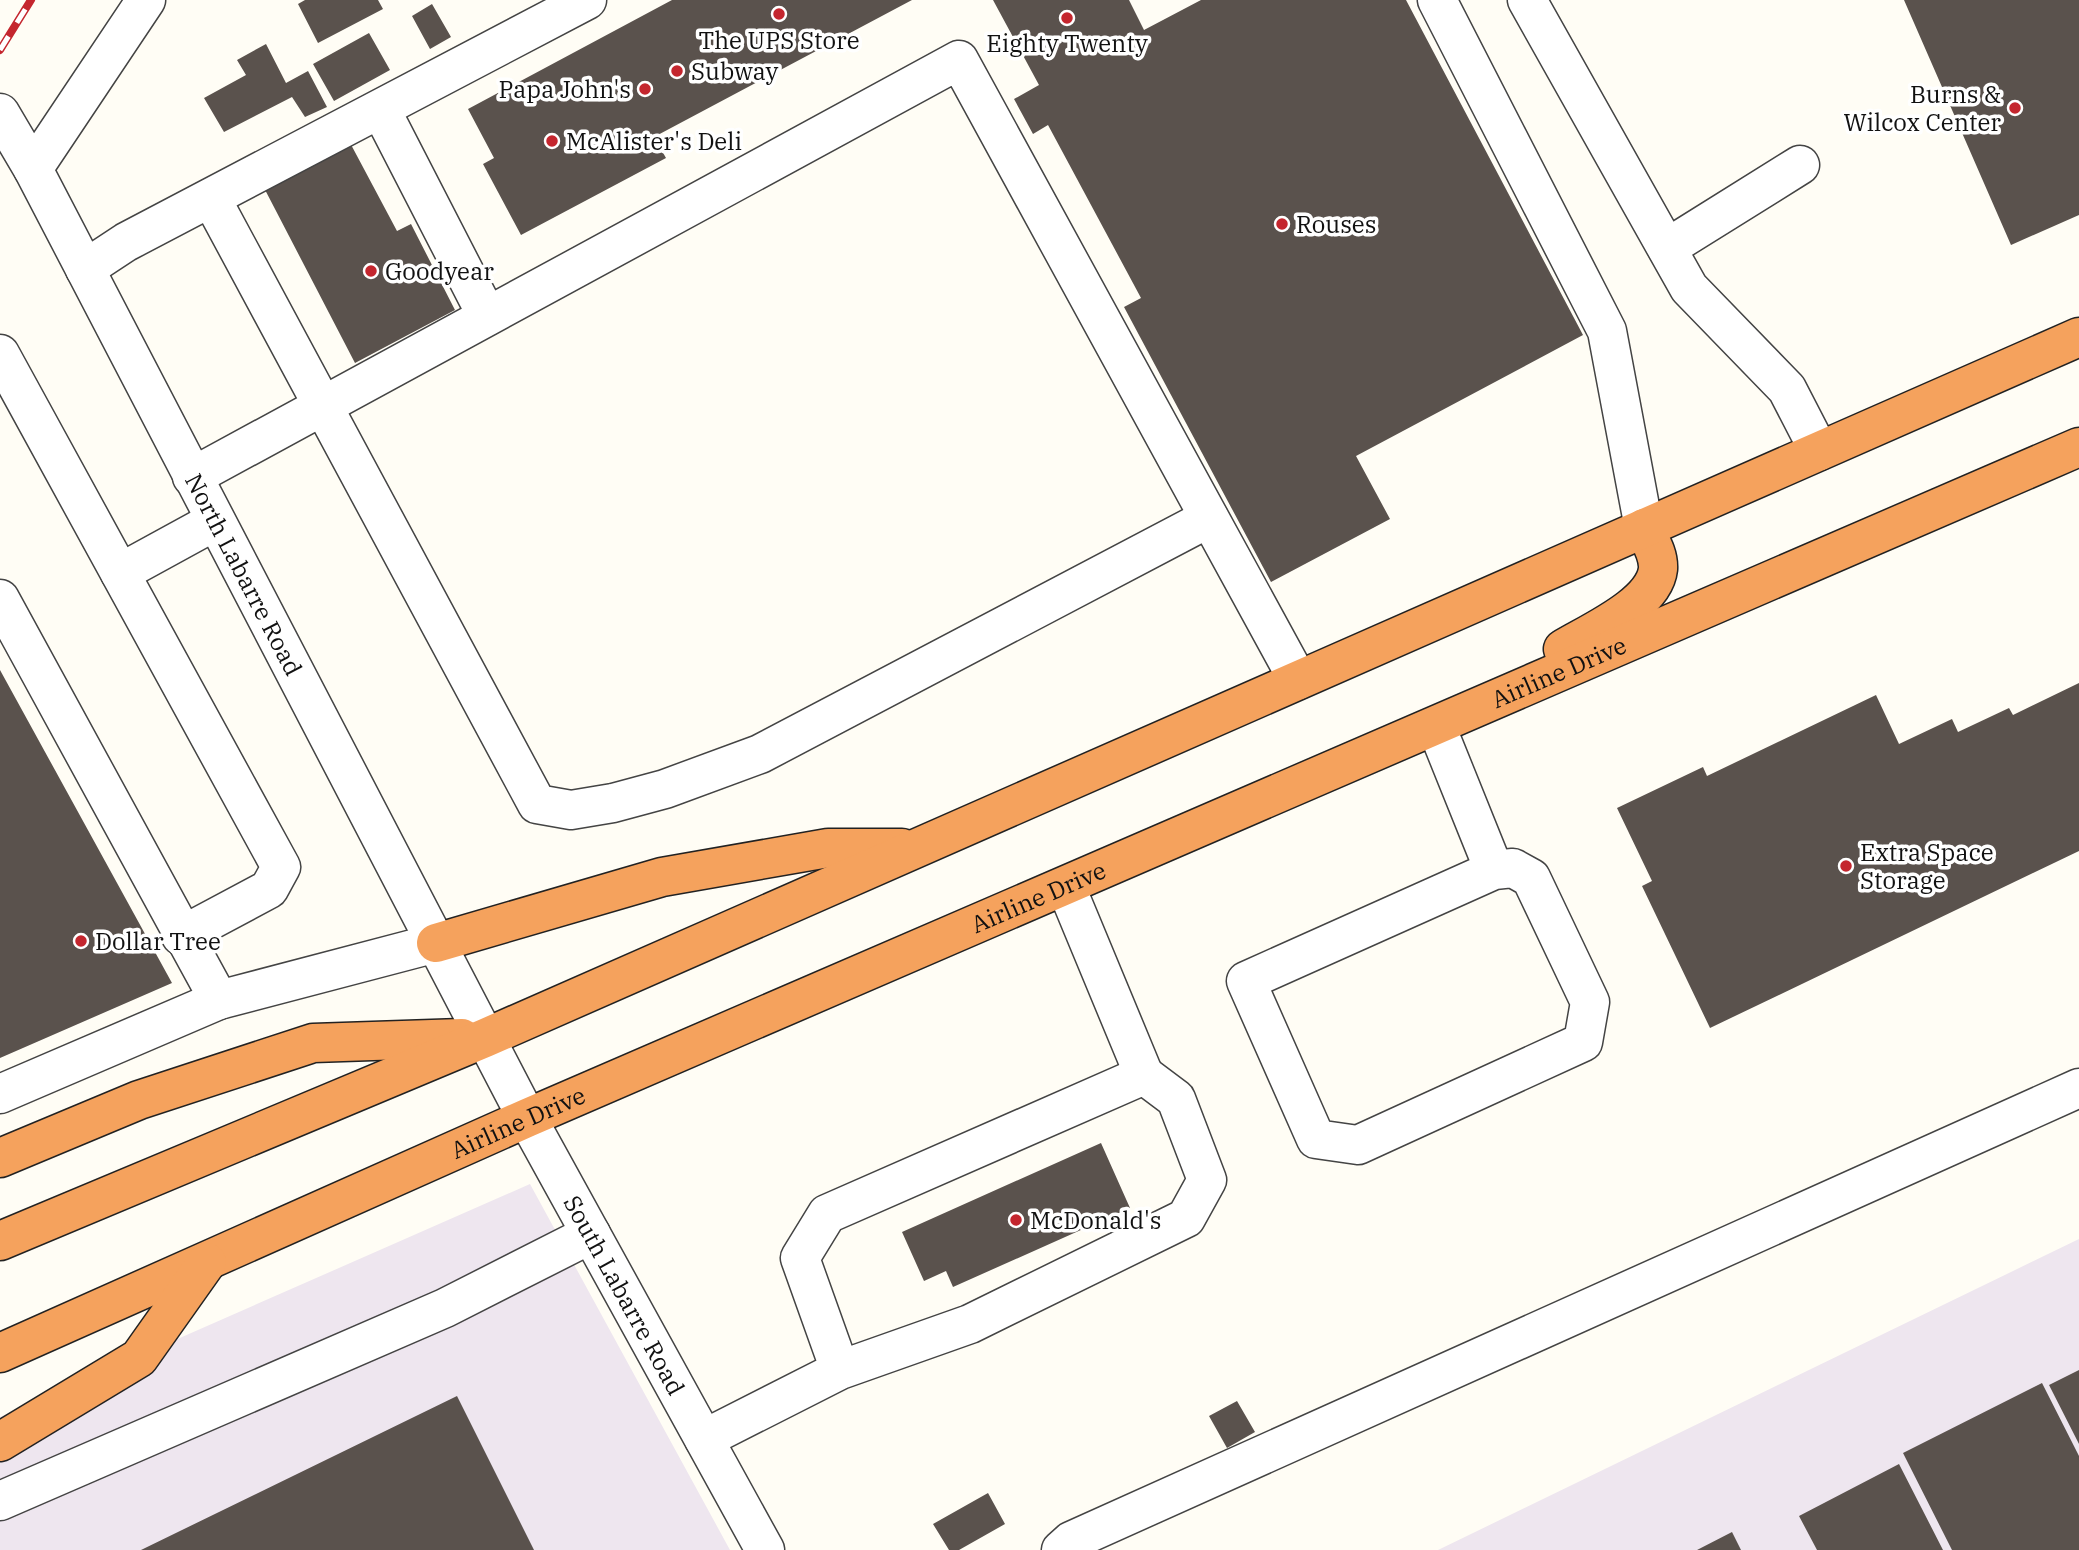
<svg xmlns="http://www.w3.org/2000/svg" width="2079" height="1550" viewBox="0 0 2079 1550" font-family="'IBM Plex Serif',serif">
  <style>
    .industrial { fill: #eee6ef }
    .building { fill: #5a524d }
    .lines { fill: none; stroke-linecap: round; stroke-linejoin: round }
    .minor-casing { stroke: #444; stroke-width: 41 }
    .highway-casing { stroke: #222; stroke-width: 41 }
    .minor { stroke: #fff; stroke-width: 38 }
    .highway { stroke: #f5a25d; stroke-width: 38 }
    .rail-casing { stroke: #c4262e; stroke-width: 8 }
    .rail { stroke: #fff; stroke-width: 5; stroke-dasharray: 16; stroke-linecap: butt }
    .poi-dot { fill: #c4262e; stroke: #fff; stroke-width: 2.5 }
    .labels { text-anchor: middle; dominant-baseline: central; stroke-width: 7; stroke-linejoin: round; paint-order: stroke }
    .poi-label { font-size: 24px; fill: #111; stroke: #fff; text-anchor: start }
    .street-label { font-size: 24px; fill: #111; stroke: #fff }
  </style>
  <rect width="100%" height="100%" fill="#fffdf5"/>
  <path class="industrial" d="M530,1184L730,1550H0V1417Z
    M2079,1239V1550H1438Z"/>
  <path class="building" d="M305,0H378L383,9L318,43L298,4Z
    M672,0H912L654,137L666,158L521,235L483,164L494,158L468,109Z
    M993,0H1129L1144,30L1201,0H1406L1583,335L1356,456L1390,519L1271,582L1124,307L1141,298L1048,125L1033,134L1014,99L1039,85Z
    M1904,0H2079V215L2011,245Z
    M432,4L451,37L430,49L412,16Z
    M369,33L390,70L334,101L313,64Z
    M266,44L286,83L308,71L327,107L305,117L292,97L224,132L204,98L246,75L237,60Z
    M348,139L397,231L411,224L455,310L355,363L262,184Z
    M0,670L172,983L0,1058Z
    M2079,683V851L1710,1028L1642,886L1652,881L1617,808L1703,767L1707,776L1876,695L1899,744L1952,719L1958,732L2009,708L2013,715Z
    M1101,1143L1130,1208L953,1287L946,1271L924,1281L902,1232Z
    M2079,1370V1444L2049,1385Z
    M2042,1383L2079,1456V1550H1952L1903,1453Z
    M457,1396L534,1550H141Z
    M1237,1401L1255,1432L1227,1448L1209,1416Z
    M1899,1464L1943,1550H1817L1799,1516Z
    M988,1493L1005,1524L959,1550H949L933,1524Z
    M1732,1532L1741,1550H1697Z"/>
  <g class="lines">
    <g class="minor-casing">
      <g id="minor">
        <path d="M1437,0L1607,331L1644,528"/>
        <path d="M1527,0L1689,288L1787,389L1819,451"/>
        <path d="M381,110L487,316"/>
        <path id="s1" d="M0,113L33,169L527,1118L765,1550"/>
        <path d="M33,169L146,0"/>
        <path d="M211,198L537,804L571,810L613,803L665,789L760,754L1209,518"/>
        <path d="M1667,248L1800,165"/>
        <path d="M85,269L126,242L587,0"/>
        <path d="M0,354L281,867L269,889L181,936"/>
        <path d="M192,477L959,60L1298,680"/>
        <path d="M120,573L215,521"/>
        <path d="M0,599L219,1000"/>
        <path d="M1436,726L1494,870L1513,868L1531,878L1590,1002L1583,1042L1358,1145L1316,1139L1246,981L1494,870"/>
        <path d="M1066,887L1144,1075"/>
        <path d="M0,1094L219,1000L436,943"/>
        <path d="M704,1439L840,1370L970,1324L1186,1218L1207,1180L1176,1099L1144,1075L827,1214L800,1258L840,1370"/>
        <path d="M0,1501L445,1308L591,1234"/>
        <path d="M1061,1550L1071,1541L2079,1088"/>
      </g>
    </g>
    <g class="highway-casing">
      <g id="highway">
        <path d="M1563,649C1591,632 1654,605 1658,569C1659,554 1650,541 1644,528"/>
        <path d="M436,943L662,877L828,848H902"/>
        <path d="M0,1158L139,1100L313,1043L462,1038"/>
        <path d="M0,1241L485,1038L2079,337"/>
        <path id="s2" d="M0,1353L527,1118L2079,447"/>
        <path d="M0,1442L139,1358L207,1262"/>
      </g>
    </g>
    <use href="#minor" class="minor"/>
    <use href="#highway" class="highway"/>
    <g class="rail-casing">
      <path id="rail" d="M0,50L31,0"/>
    </g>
    <use href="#rail" class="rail"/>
  </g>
  <g class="poi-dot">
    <circle cx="779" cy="14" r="7"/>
    <circle cx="1067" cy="18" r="7"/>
    <circle cx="677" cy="71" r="7"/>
    <circle cx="645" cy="89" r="7"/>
    <circle cx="2015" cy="108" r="7"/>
    <circle cx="552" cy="141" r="7"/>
    <circle cx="1282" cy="224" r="7"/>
    <circle cx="371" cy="271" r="7"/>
    <circle cx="1846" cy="866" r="7"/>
    <circle cx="81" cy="941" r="7"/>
    <circle cx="1016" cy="1220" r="7"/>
  </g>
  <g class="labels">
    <g class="poi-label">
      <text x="779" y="40" text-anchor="middle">The UPS Store</text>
      <text x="1067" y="43" text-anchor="middle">Eighty Twenty</text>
      <text x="691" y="71">Subway</text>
      <text x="631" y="89" text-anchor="end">Papa John's</text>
      <text x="2001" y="94" text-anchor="end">Burns &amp;<tspan x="2001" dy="28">Wilcox Center</tspan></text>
      <text x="566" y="141">McAlister's Deli</text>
      <text x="1296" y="224">Rouses</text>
      <text x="385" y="271">Goodyear</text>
      <text x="1860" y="852">Extra Space<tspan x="1860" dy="28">Storage</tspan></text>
      <text x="95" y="941">Dollar Tree</text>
      <text x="1030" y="1220">McDonald's</text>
    </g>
    <g class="street-label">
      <text stroke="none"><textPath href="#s1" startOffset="522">North Labarre Road</textPath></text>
      <text stroke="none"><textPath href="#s2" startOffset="1701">Airline Drive</textPath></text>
      <text stroke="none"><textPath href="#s2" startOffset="1134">Airline Drive</textPath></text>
      <text stroke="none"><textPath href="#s2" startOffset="567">Airline Drive</textPath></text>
      <text stroke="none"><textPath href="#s1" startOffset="1337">South Labarre Road</textPath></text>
    </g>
  </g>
</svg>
